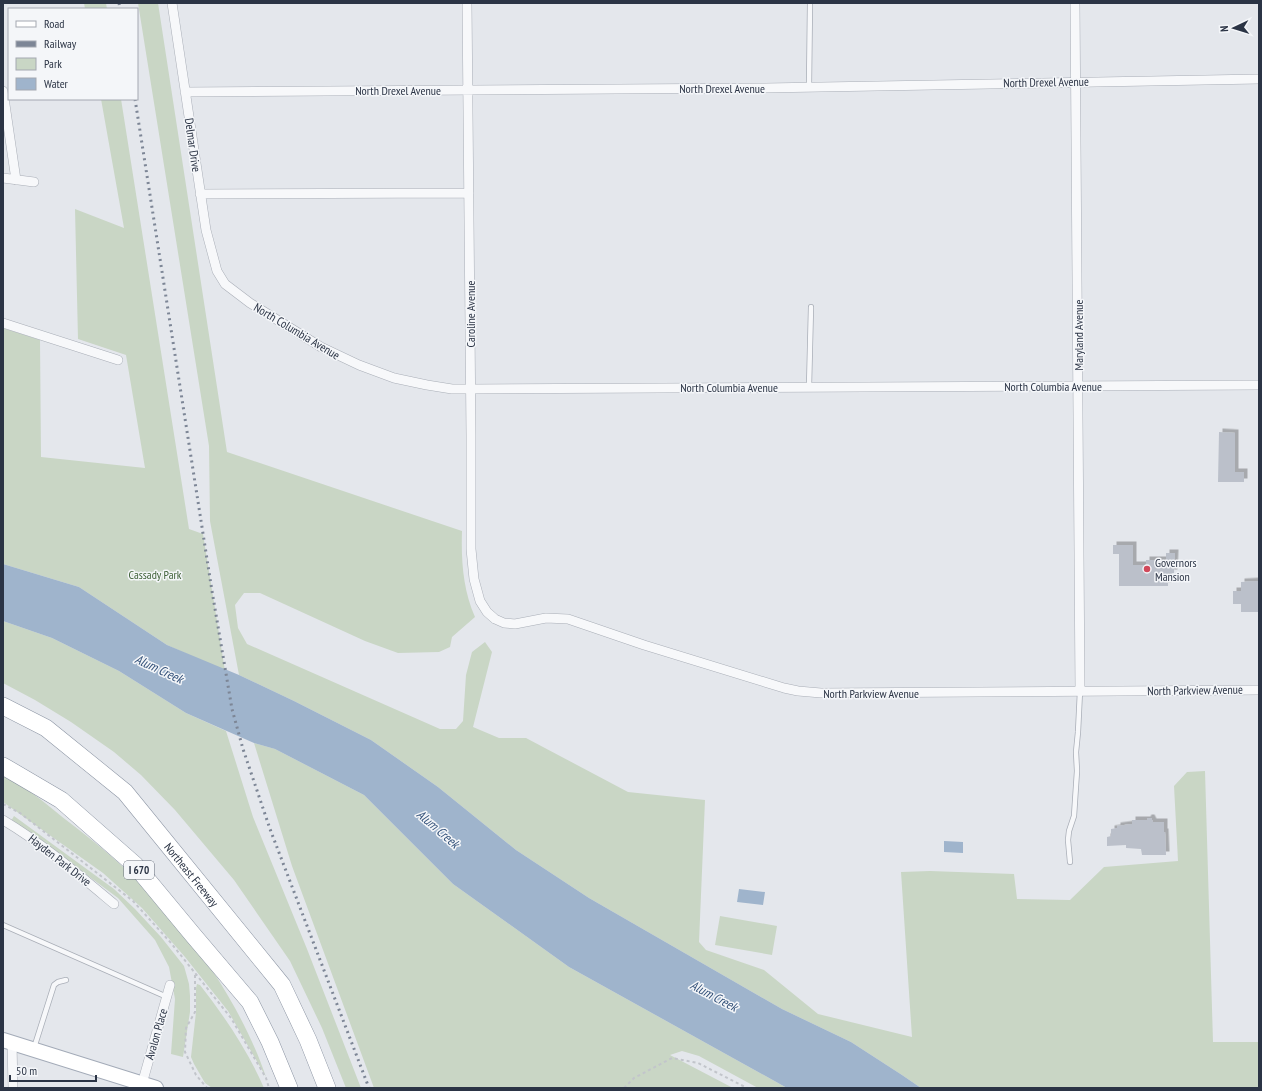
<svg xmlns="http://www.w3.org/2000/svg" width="1262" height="1091" viewBox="0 0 1262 1091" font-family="'PT Sans Narrow',sans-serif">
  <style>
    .green { fill: #c9d6c5 }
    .water { fill: #9fb4cc }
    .building { fill: #bbc0ca; filter: url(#shadow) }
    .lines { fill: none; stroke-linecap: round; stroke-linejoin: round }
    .lane-casing { stroke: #a9aeb7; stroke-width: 6 }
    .street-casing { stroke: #a9aeb7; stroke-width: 10 }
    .primary-casing { stroke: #a3abb8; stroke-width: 16 }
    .highway-casing { stroke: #8b94a3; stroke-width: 18 }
    .path { stroke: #c2c5cb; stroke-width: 2; stroke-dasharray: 3 3; stroke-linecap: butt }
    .lane { stroke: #f7f8fa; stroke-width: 4.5 }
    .street { stroke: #f7f8fa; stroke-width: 9 }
    .primary { stroke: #fff; stroke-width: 14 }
    .highway { stroke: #fff; stroke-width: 17 }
    .rail { stroke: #7d8696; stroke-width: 3; stroke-dasharray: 2 4; stroke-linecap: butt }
    .poi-dot { fill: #d1495b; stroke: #f4f6f9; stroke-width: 1.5 }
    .labels { text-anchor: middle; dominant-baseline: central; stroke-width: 3; stroke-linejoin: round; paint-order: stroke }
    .shield { fill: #f4f6f9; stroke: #676e7b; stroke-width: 1 }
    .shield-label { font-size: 11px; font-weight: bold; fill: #2b3445 }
    .street-label { font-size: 12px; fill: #2b3445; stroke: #f4f6f9 }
    .poi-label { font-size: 12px; fill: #2b3445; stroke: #f4f6f9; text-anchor: start }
    .park-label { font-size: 12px; fill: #3f6138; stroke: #f4f6f9 }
    .water-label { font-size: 13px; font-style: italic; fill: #34527a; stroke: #f4f6f9 }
  </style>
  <defs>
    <filter id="shadow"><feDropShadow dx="3.5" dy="-3.5" stdDeviation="0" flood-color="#0004"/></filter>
  </defs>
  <rect width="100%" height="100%" fill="#e4e7ec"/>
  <path class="green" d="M84,3H106L107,9H85Z
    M138,3H158L227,452L462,531C461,560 463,590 475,617L452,637L450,647L439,652L398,653L365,641L260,593H244L235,605L238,628L247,644L440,729H456L463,721L466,675L472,652L485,642L492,652L473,727L499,738H526L628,792L705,800L699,942L706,950L764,970L818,1014L912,1037L901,872L930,871L1014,874L1017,899L1070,900L1104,867L1178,861L1174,786L1187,772L1205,771L1213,1042H1259V1088H921L902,1075L851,1042L782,1009L589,898L516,850L438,787L371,740L294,701L239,675L210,521L209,446Z
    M101,99H121L189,529L203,534L225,671L167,645L79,587L3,564V328L40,340L41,457L145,468L126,355L78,339L75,209L124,228Z
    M3,621L52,638L119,671L186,713L226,731L253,817L307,949L361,1088H346L322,1028L290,961L234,880L175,810L141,775L114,752L71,722L35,700L3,683Z
    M254,743L275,749L364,795L453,884L569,967L787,1088H758L699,1056L682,1051L670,1055L733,1088H374L292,866Z
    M3,775C12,780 21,785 29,791C45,802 59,815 74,826C141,877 195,935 235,1008C247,1030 258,1053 266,1077L228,1011L185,957L142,908L103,873L3,802Z
    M14,816L114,889L135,909L161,937L184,966L189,984L190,996V1012L183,1057L171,1054L175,999L169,967L155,940L118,898L48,846L11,821Z
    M720,916L777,926L772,955L715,945Z
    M197,984L200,985C225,1017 248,1051 264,1088H212L205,1083L194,1064L191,1057L196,1012V988Z"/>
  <path class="water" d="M3,564L79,587L167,645L239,675L294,701L371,740L438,787L516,850L589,898L782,1009L851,1042L902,1075L921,1088H787L569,967L453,884L364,795L275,749L254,743L186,713L119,671L52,638L3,621Z
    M944,841L963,842V853L944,852Z
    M739,889L765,892L763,905L737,902Z"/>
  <path class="building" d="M1219,432L1235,433V472H1244V482H1218Z
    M1113,545H1133V565H1146V560H1166V553H1175L1174,573H1168V586H1119V554H1113Z
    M1259,581V612H1241V604H1233V591H1241V582Z
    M1148,818H1151L1153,822H1164V832H1165L1166,855H1142L1141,849L1126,848V845L1107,846V837L1111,836V829L1117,828V826L1132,824V820H1147Z"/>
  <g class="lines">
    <g class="lane-casing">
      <path id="lane" d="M809,87L810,3
        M809,387L811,307
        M1070,862L1068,840L1069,831L1074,816L1077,771L1076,752L1078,732L1080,691
        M3,925L167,997
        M34,1048L54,985L58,982L66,980"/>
    </g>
    <g class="street-casing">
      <path id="street" d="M172,3L206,230L217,271L225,284L250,303L321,347L359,365L394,378L427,385L452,389H471L1259,385
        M467,3L471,435V549L474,579L480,601L487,612L495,619L504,623L515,624L546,618L568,619L644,645L784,688L798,691L821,693L1259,690
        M1075,3L1080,691
        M3,91L16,180
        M185,92L765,88L1259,79
        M3,178L34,182
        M200,194L469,193
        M3,323L118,360
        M3,820C43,844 78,874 114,904
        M12,1043L13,1088
        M142,1084L170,985"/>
    </g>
    <g class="primary-casing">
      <path id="primary" d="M3,1040L156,1088"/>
    </g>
    <g class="highway-casing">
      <g id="highway">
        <path id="s1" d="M3,706L46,728L125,792L282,985L308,1040L327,1088"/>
        <path d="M3,766L61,800L135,865L193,935L250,1002L270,1042L289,1088"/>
      </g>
    </g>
    <path class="path" d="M3,804L20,813L133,901L171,943L231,1018L266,1078L269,1088
      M195,975V1012L186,1028L185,1052L196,1075L207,1088
      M624,1088L634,1078L672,1058L698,1063L747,1088"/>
    <use href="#lane" class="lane"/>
    <use href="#street" class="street"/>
    <use href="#primary" class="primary"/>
    <use href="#highway" class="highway"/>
    <path class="rail" d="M119,3L120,9
      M135,99L212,591L232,709L243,749L270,829L369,1088"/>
  </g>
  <circle class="poi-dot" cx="1147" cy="569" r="4"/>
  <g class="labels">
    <rect class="shield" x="124" y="861" width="30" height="18" rx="3"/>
    <g class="shield-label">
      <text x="139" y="870">I 670</text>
    </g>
    <g class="street-label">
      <text transform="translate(1046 82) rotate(-1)">North Drexel Avenue</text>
      <text x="722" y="88">North Drexel Avenue</text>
      <text x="398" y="90">North Drexel Avenue</text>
      <text transform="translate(193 145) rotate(82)">Delmar Drive</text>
      <text transform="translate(470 314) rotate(-90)">Caroline Avenue</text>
      <text transform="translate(297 331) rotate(31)">North Columbia Avenue</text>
      <text transform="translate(1078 335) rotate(-90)">Maryland Avenue</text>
      <text x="1053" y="386">North Columbia Avenue</text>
      <text x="729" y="387">North Columbia Avenue</text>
      <text transform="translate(1195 690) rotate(-1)">North Parkview Avenue</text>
      <text x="871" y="693">North Parkview Avenue</text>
      <text transform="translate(60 860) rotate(38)">Hayden Park Drive</text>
      <text stroke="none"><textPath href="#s1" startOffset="256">Northeast Freeway</textPath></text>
      <text transform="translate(156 1034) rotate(-74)">Avalon Place</text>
    </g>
    <g class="poi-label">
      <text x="1155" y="562">Governors<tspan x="1155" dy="14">Mansion</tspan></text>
    </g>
    <g class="park-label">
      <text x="155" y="574">Cassady Park</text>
    </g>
    <g class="water-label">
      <text transform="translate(159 669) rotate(25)">Alum Creek</text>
      <text transform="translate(438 829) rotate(41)">Alum Creek</text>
      <text transform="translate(714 996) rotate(28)">Alum Creek</text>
    </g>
  </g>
  <rect width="1262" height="1091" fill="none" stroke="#2b3445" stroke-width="8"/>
  <rect x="8" y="8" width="130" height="92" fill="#f4f6f9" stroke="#a4a8b1"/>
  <rect x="16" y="21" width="20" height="6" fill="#ffffff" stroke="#a4a8b1"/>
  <text x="44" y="28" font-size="12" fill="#2b3445">Road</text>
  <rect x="16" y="41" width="20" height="6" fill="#7d8696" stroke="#a4a8b1"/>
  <text x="44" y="48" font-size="12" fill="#2b3445">Railway</text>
  <rect x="16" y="58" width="20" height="12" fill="#c9d6c5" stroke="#a4a8b1"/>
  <text x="44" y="68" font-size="12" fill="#2b3445">Park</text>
  <rect x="16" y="78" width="20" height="12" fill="#9fb4cc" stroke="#a4a8b1"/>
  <text x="44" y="88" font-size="12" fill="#2b3445">Water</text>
  <g transform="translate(1234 28) rotate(266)" stroke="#f4f6f9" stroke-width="3" paint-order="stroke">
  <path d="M0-3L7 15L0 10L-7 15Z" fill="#2b3445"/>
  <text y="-6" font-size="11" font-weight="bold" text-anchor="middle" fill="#2b3445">N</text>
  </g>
  <path d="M10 1075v6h86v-6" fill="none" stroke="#2b3445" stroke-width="2"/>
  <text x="16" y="1075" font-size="12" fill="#2b3445" stroke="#f4f6f9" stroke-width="3" paint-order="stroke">50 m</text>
</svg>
